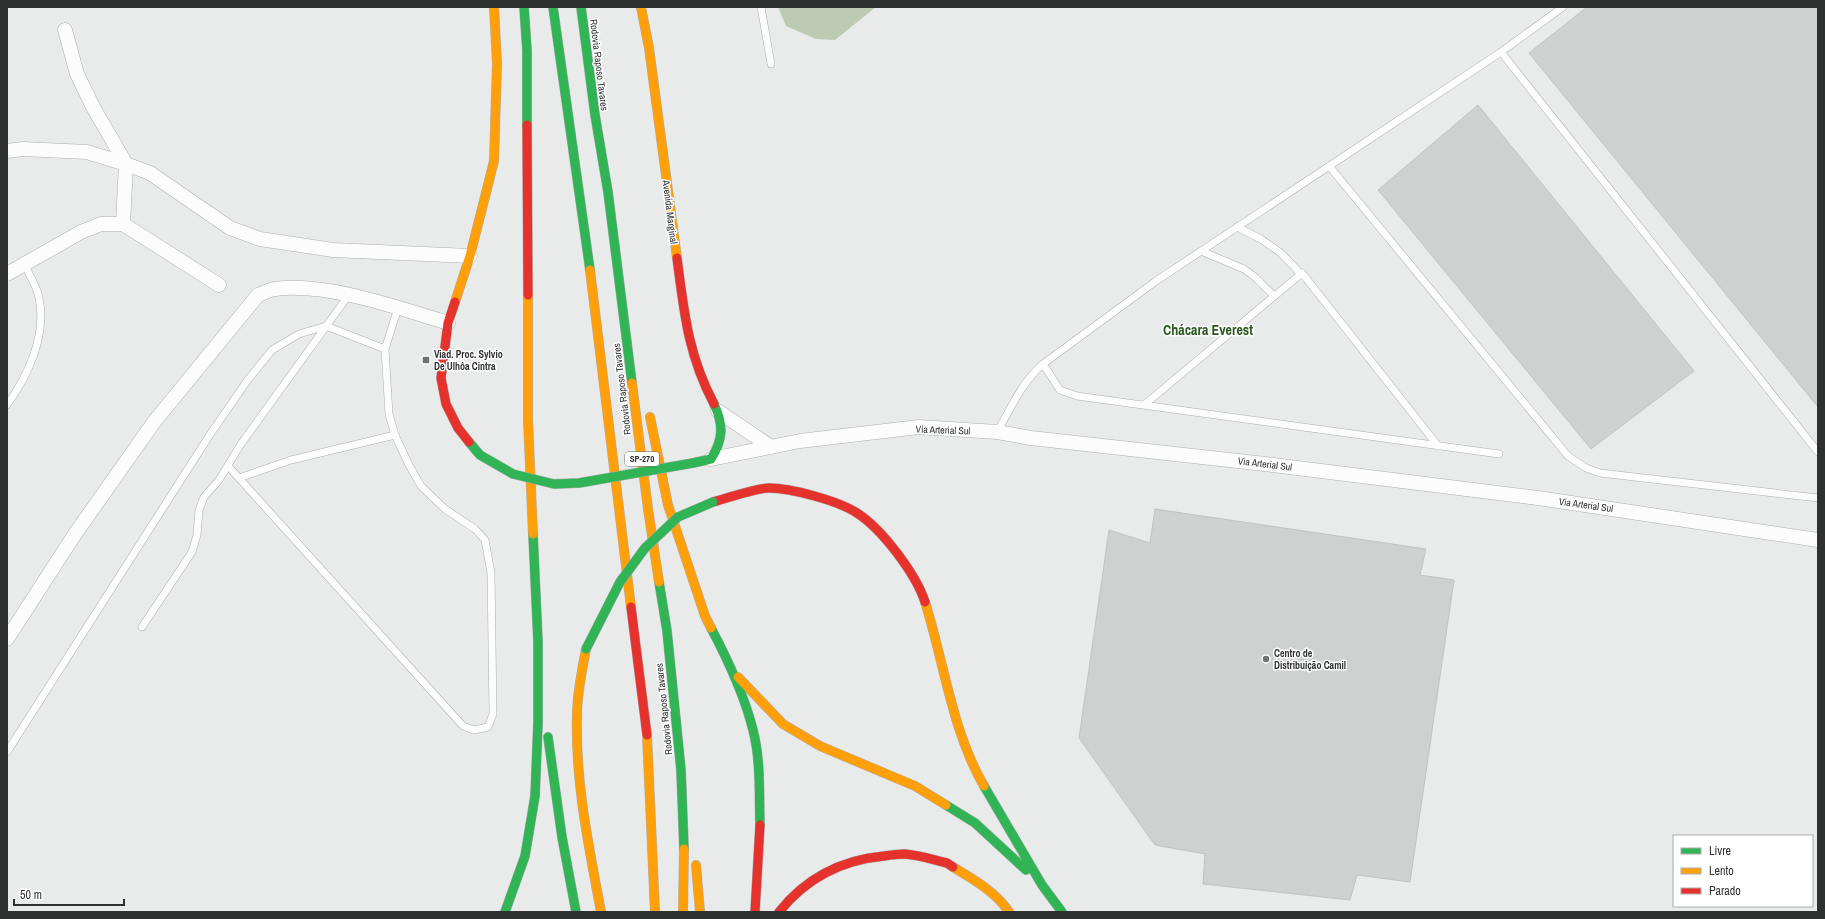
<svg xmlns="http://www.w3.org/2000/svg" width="1825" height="919" viewBox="0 0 1825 919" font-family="'Archivo Narrow',sans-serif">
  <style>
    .forest { fill: #becbb3 }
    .building { fill: #cfd0d0; stroke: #c2c3c3 }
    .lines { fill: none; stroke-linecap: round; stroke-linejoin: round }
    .lane-casing { stroke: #adaeae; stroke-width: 8 }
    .street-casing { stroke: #adaeae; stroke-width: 15 }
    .fast-casing { stroke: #adaeae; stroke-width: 10 }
    .slow-casing { stroke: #adaeae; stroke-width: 10 }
    .jam-casing { stroke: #adaeae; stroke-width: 10 }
    .lane { stroke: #fcfcfc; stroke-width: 7 }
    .street { stroke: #fcfcfc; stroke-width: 14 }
    .fast { stroke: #30b455; stroke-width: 9 }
    .slow { stroke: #ff9f0a; stroke-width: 9 }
    .jam { stroke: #e5322d; stroke-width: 9 }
    .fast-bridge-casing { stroke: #adaeae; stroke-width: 10; stroke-linecap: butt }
    .fast-bridge { stroke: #30b455; stroke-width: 9 }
    .poi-dot { fill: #707171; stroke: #fff; stroke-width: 1.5 }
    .labels { text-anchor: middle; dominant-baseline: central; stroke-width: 3; stroke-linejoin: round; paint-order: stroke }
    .shield { fill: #fff; stroke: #6d6e6e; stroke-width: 1 }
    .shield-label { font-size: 9px; font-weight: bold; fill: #2f3030 }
    .street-label { font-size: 10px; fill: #2f3030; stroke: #fff }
    .poi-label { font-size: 10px; font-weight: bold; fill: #2f3030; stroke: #fff; text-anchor: start }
    .district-label { font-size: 14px; font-weight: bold; fill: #28561d; stroke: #fff }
  </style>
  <rect width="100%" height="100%" fill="#e9eaea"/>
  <path class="forest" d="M778,7H876L835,40L816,39L786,26Z"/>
  <path class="building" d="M1587,7H1818V407L1529,53Z
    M1478,105L1694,371L1591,449L1378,190Z
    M1155,509L1426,549L1420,575L1454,580L1410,882L1357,875L1350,900L1203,884L1205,854L1155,845L1079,738L1109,530L1150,543Z"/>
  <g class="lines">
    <g class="lane-casing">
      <path id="lane" d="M761,7L771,64
        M1501,52L1818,452
        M1329,166L1568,456L1586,468L1600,473L1818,498
        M1237,227L1261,239L1281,253L1300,273
        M1201,251L1244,269L1255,277L1274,296
        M1043,364L1060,390L1077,396L1499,454
        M7,405C28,376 47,335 39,298C37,286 29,274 24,264
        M1144,405L1302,273L1438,446
        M997,432C1011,408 1022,382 1043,364L1156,281L1501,52L1563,7
        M228,466L463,726L474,730L488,727L493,714L491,573L485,540L475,529L445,509L421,486L409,465L395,435L389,414L385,349L398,308
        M239,478L291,460L395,435
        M142,627L192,552L197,535L199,510L204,497L219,480L241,444L348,296
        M7,752L209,436L247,381L272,350L299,334L326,326L385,349"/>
    </g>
    <g class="street-casing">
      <path id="street" d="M65,30L77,74L93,107L126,164L150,173L230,228L260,239L333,250L470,256
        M7,151L23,149L87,152L126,164L123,224
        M7,274L81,232L101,224H123L219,285
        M718,411L771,447
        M711,459L800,441L919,427L997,432L1031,438L1265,464L1538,498L1818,540
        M7,639L75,534L154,422L258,295C264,293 270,289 275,289C326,282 399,308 448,323"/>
    </g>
    <g class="fast-casing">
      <path id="fast" d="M524,7L527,51V125
        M553,7L590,270
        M581,7L595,115L608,192L632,383
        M469,442L480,455L513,474
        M693,463L711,459C723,440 724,425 714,404
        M659,582L667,631L681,770L684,849
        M711,628C728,660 744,694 753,730C761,761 759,794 760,825
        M548,737L562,837L576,912
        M984,786L1042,885L1062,912
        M946,805L975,823L1026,870
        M505,912L525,856L535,796L538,723V642L533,534"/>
    </g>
    <g class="slow-casing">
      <path id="slow" d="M641,7L649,48L677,258
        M590,270L631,607
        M528,295V420L533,534
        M455,302L470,256L494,161L497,64L494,7
        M632,383L648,509L659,582
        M650,417L668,505L705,616L711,628
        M925,602C944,662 952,731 984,786
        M586,649C582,671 577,693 577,715C575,782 589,847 601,912
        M738,677L783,724L820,746L915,786L946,805
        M647,735L655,912
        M696,865L700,912
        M953,867C973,879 996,892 1009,912
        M683,912L684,849"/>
    </g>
    <g class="jam-casing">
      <path id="jam" d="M527,125L528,295
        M677,258C684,312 688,355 714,404
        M455,302L448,323L441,378L446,404L458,428L469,442
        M713,502C727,498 757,488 769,488C791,488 839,501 857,513C882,529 916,574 925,602
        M631,607L647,735
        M755,912L760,825
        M779,912C806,878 841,860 884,856C891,855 898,854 905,854C919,855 934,860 947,863L953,867"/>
    </g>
    <use href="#lane" class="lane"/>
    <use href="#street" class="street"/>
    <use href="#fast" class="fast"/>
    <use href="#slow" class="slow"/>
    <use href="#jam" class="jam"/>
    <g class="fast-bridge-casing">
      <path id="fast-bridge" d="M513,474L554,484L579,483L693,463
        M586,649L620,582L645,548L678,517L713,502"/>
    </g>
    <use href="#fast-bridge" class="fast-bridge"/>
  </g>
  <g class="poi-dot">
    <rect x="422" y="356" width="8" height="8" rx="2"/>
    <circle cx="1266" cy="659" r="4"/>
  </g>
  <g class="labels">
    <rect class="shield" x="625" y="452" width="34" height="14" rx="3"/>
    <g class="shield-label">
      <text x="642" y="459">SP-270</text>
    </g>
    <g class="street-label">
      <text transform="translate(599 65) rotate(83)">Rodovia Raposo Tavares</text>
      <text transform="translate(670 212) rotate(83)">Avenida Marginal</text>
      <text transform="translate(622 389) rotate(-97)">Rodovia Raposo Tavares</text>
      <text transform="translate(943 430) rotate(2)">Via Arterial Sul</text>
      <text transform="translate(1265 464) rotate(7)">Via Arterial Sul</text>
      <text transform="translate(1586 505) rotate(8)">Via Arterial Sul</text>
      <text transform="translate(664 709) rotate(-96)">Rodovia Raposo Tavares</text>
    </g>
    <g class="poi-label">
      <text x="434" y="354">Viad. Proc. Sylvio<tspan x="434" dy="12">De Ulhôa Cintra</tspan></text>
      <text x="1274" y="653">Centro de<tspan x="1274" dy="12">Distribuição Camil</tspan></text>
    </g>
    <g class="district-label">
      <text x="1208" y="330">Chácara Everest</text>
    </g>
  </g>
  <rect width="1825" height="919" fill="none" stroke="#2f3030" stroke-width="16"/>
  <rect x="1673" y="835" width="140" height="72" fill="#ffffff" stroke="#acacac"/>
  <rect x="1681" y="848" width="20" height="6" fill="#30b455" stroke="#acacac"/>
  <text x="1709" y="855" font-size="12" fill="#2f3030">Livre</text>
  <rect x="1681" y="868" width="20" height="6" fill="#ff9f0a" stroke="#acacac"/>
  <text x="1709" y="875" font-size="12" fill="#2f3030">Lento</text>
  <rect x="1681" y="888" width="20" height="6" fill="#e5322d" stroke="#acacac"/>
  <text x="1709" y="895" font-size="12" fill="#2f3030">Parado</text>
  <path d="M14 899v6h110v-6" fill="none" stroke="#2f3030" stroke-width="2"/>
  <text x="20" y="899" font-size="12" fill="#2f3030" stroke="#ffffff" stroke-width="3" paint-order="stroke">50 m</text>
</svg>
